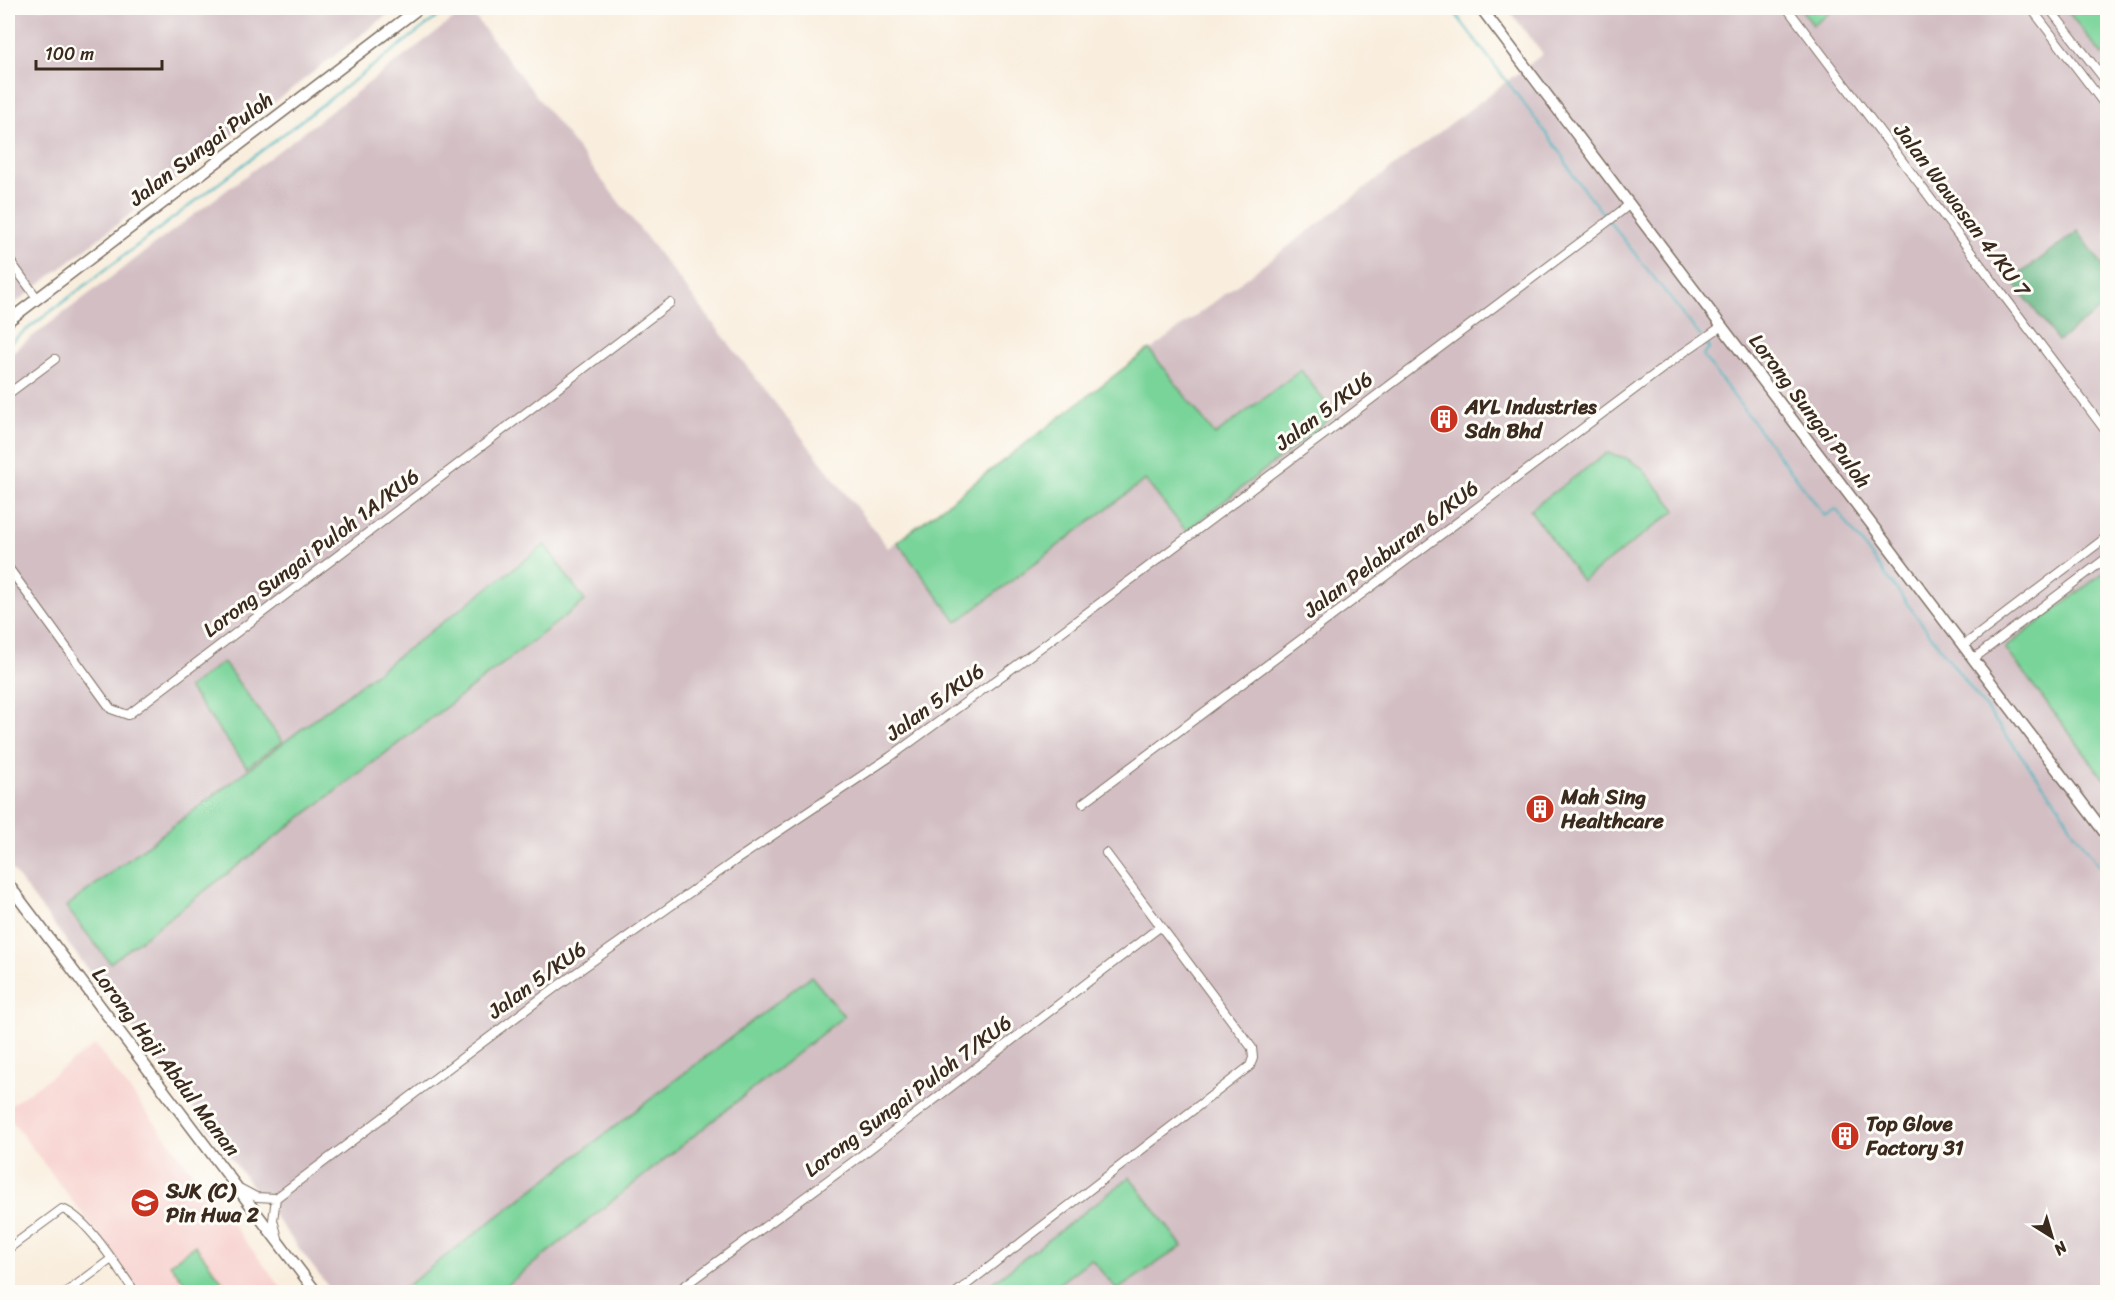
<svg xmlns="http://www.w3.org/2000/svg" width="2115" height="1300" viewBox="0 0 2115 1300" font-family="Sriracha,sans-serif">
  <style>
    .built { fill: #f7d0cd }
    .industrial { fill: #d2bec3 }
    .green { fill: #79d49a; stroke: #5a7f5c; stroke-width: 1.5 }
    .forest { fill: #62b682; stroke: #4e7050; stroke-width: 1.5 }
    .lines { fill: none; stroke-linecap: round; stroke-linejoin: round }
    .stream { stroke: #45b5be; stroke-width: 2 }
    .street-casing { stroke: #7e6f61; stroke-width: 10 }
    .secondary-casing { stroke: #7e6f61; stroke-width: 13 }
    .street { stroke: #fff; stroke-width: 8 }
    .secondary { stroke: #fff; stroke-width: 10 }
    .labels { text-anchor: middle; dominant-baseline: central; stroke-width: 6; stroke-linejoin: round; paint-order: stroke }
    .street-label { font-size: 21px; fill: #3b2a1e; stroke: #fdfcf7 }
    .poi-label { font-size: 21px; font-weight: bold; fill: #3b2a1e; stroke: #fdfcf7; text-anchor: start }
  </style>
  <rect width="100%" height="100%" fill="#fdfcf7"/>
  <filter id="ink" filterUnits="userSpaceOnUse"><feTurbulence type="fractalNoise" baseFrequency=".0167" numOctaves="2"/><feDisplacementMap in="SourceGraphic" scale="12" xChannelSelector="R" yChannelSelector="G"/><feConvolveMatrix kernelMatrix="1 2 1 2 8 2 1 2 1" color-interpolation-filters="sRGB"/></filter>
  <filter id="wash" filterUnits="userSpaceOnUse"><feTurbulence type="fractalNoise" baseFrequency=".008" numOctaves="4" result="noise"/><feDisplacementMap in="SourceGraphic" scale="24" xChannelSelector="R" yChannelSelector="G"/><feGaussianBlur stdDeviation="1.35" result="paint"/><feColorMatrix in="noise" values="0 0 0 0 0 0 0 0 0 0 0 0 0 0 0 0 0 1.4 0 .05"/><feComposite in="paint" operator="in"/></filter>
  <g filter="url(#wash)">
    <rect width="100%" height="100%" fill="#f9eede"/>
    <path class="built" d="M95,1045L283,1290L279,1292H141L8,1116V1107Z"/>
    <path class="industrial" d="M8,8H396L8,309Z
      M468,8L888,548L1543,54L1507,8H2107V1292H332L8,864V355Z"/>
    <path class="green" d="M1800,8H1836L1813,25Z
      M2065,8H2107V51L2102,55Z
      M1149,349L1215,435L1301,370L1335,415L1186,531L1145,480L957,622L897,542Z
      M1607,453L1626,458L1641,467L1676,510L1582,581L1530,510Z
      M545,545L585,601L110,963L66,907Z
      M2107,570V783L2005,648Z
      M223,662L282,741L247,767L188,688Z
      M811,976L844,1016L498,1292H399Z
      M1130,1177L1182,1246L1117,1290L1091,1259L1048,1292H980Z
      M195,1245L228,1289L223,1292H192L170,1264Z"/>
    <path class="forest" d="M2078,231L2107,272V304L2058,341L2012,280Z"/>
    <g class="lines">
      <path class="stream" d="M1451,8L1559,150L1574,177L1701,337
        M1705,342L1710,348L1703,356L1825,516L1836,509L2060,807L2072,829L2108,878
        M8,344L449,8"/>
    </g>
  </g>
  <g filter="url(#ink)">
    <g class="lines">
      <g class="street-casing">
        <path id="street" d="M1787,8L2108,434
          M2031,8L2108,109
          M2049,8L2108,84
          M8,258L37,298
          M8,394L55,359
          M8,567L111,709L128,715L670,303
          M1963,646L2108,536
          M1973,659L2108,557
          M1083,803L1683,353L1722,326
          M241,1189L256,1197L276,1198
          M276,1198L556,987L736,860L890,757L1028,657L1606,223L1625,208L1629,203
          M276,1198L273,1220L278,1238
          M8,1249L62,1209C88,1218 118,1269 135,1292
          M67,1292L110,1260
          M676,1292L858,1158L1161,926
          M957,1292L1250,1066L1253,1058L1252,1048L1106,853"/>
      </g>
      <g class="secondary-casing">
        <path id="secondary" d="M1481,8L2108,837
          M8,321L419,8
          M8,884L316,1292"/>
      </g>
      <use href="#street" class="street"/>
      <use href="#secondary" class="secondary"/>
    </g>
  </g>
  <defs>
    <g id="building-disc" transform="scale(1.5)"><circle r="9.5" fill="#c8321e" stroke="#fdfcf7"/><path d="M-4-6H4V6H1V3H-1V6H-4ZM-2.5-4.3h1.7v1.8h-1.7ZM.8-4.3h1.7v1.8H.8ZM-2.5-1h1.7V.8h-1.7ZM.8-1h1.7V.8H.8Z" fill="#fff"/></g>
    <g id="school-disc" transform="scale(1.5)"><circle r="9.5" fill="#c8321e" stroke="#fdfcf7"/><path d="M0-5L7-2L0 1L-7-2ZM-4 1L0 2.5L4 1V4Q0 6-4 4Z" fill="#fff"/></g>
  </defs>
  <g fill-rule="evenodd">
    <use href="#building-disc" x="1444" y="419"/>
    <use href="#building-disc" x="1540" y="809"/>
    <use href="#building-disc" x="1845" y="1136"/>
    <use href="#school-disc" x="145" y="1203"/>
  </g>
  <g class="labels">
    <g class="street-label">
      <text transform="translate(201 149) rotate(-37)">Jalan Sungai Puloh</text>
      <text transform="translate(1962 210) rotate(53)">Jalan Wawasan 4/KU 7</text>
      <text transform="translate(1324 411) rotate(-37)">Jalan 5/KU6</text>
      <text transform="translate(1810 411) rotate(53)">Lorong Sungai Puloh</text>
      <text transform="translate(1391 549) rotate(-37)">Jalan Pelaburan 6/KU6</text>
      <text transform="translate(311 553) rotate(-37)">Lorong Sungai Puloh 1A/KU6</text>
      <text transform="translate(935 702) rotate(-36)">Jalan 5/KU6</text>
      <text transform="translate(537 980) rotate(-36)">Jalan 5/KU6</text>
      <text transform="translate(166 1062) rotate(53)">Lorong Haji Abdul Manan</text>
      <text transform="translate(908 1096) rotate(-37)">Lorong Sungai Puloh 7/KU6</text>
    </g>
    <g class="poi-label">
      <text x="1465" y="407">AYL Industries<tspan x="1465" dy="24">Sdn Bhd</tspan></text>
      <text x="1561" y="797">Mah Sing<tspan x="1561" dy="24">Healthcare</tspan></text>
      <text x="1866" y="1124">Top Glove<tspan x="1866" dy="24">Factory 31</tspan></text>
      <text x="166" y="1191">SJK (C)<tspan x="166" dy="24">Pin Hwa 2</tspan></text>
    </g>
  </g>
  <rect width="2115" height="1300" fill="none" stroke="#fdfcf7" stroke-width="30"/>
  <g transform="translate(2052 1237) rotate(143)" stroke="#fdfcf7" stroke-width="4.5" paint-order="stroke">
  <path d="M0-4.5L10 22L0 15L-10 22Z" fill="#3b2a1e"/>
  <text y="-9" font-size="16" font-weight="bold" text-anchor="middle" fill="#3b2a1e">N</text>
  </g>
  <path d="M36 60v9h126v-9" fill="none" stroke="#3b2a1e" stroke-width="3"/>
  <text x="45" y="60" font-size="18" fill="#3b2a1e" stroke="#fdfcf7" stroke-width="4.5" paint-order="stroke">100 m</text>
</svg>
